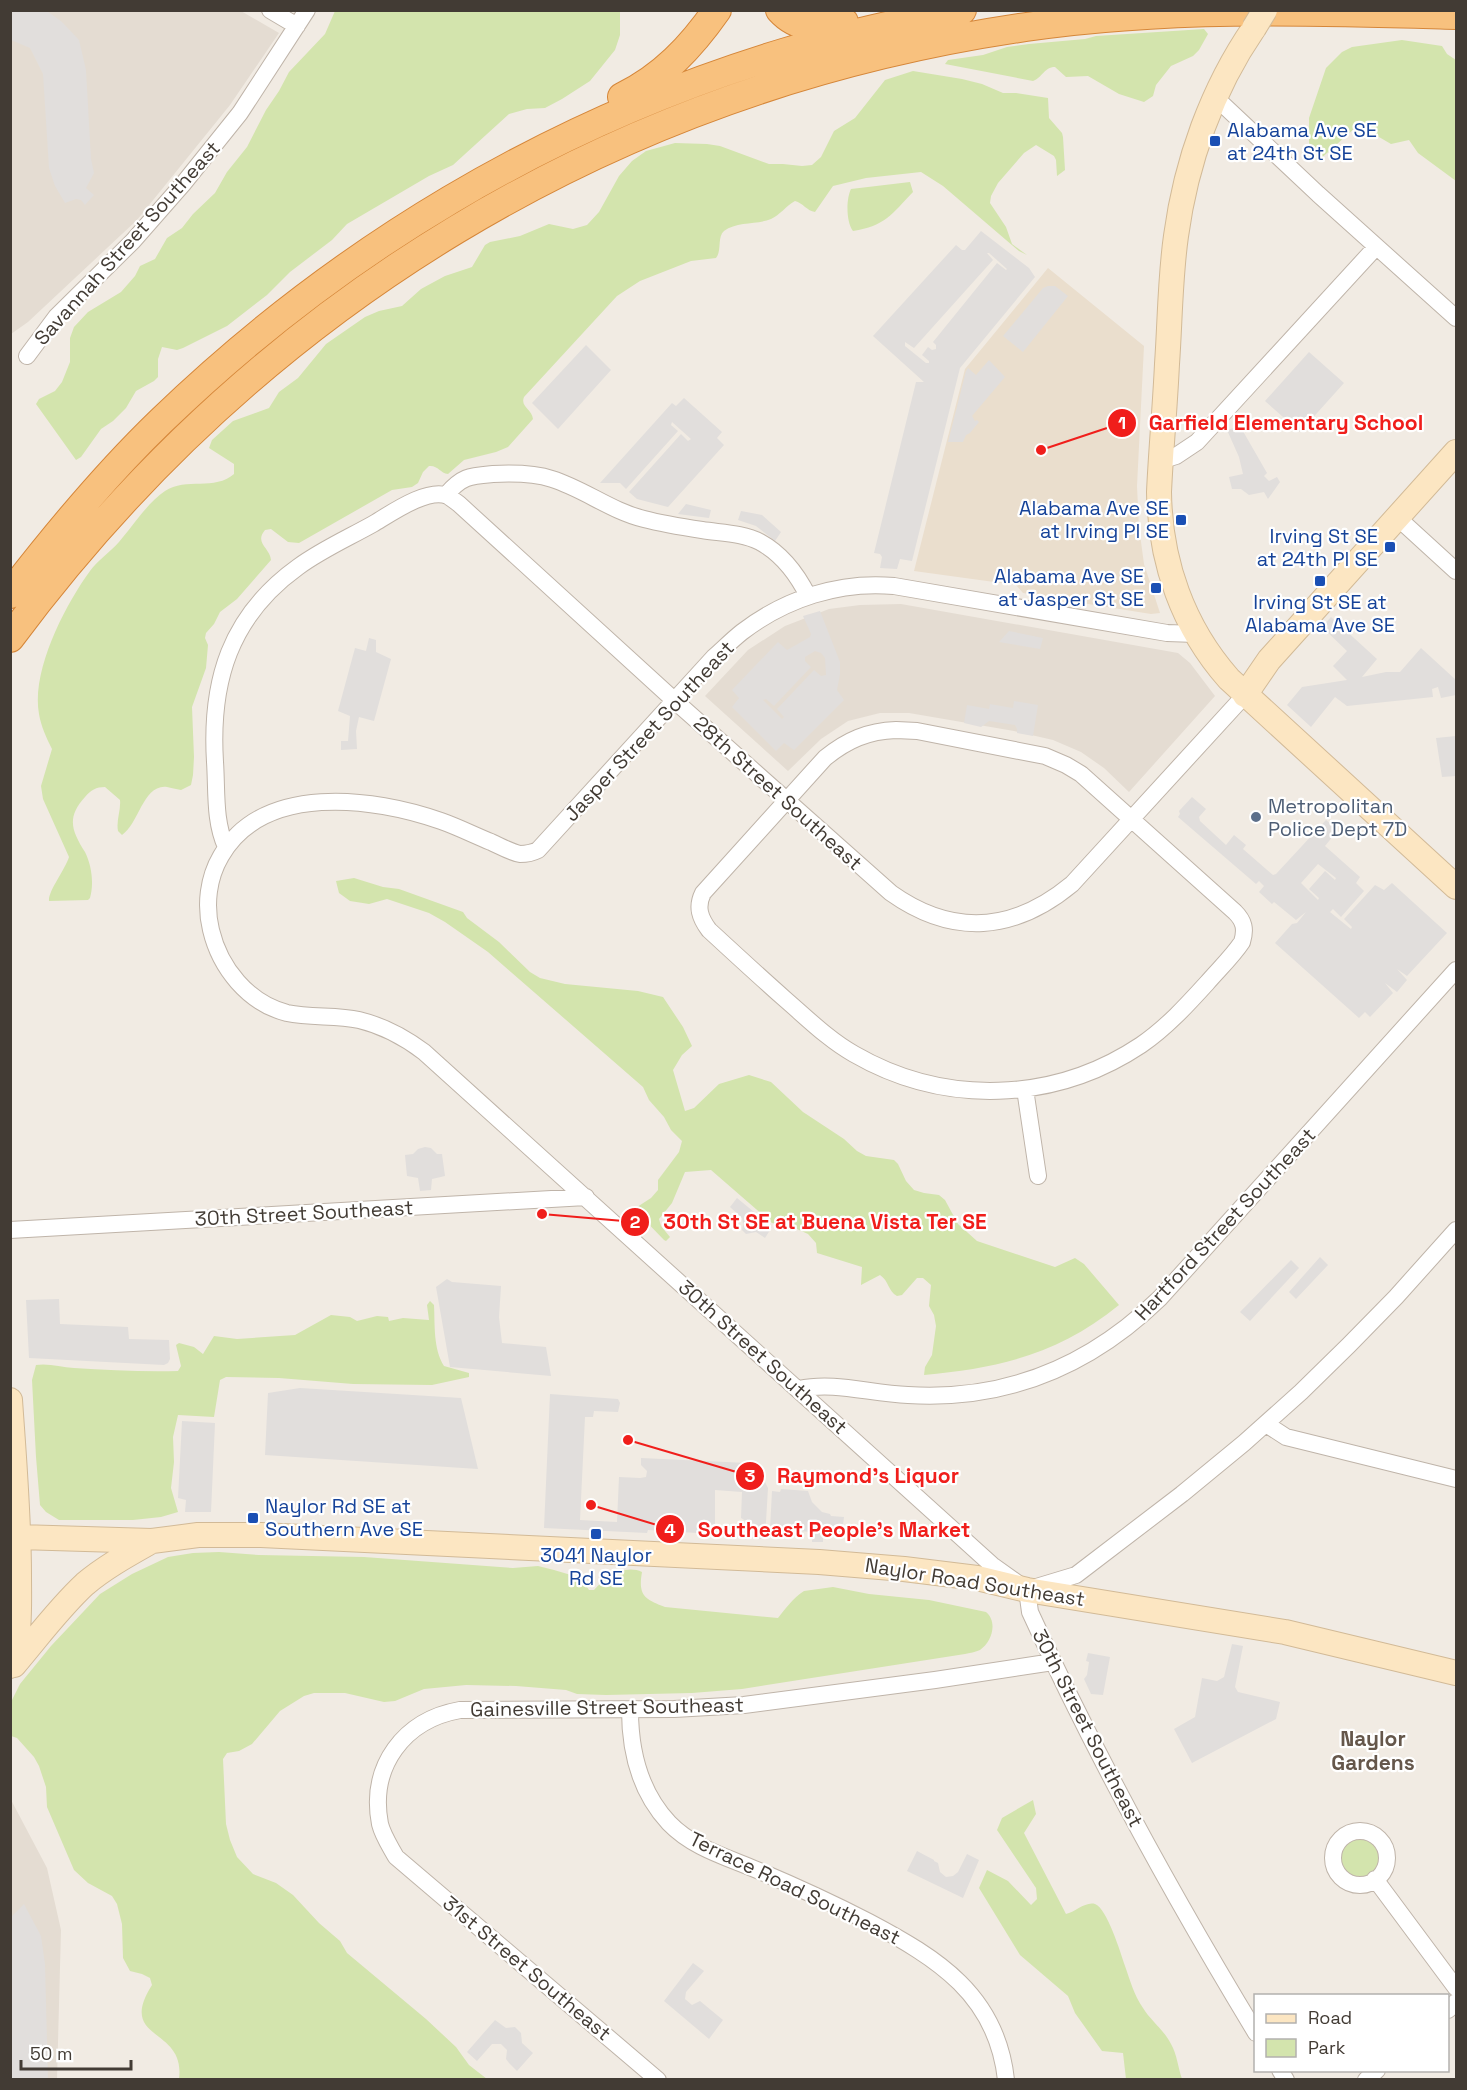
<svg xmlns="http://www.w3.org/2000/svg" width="1467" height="2090" viewBox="0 0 1467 2090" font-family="'Space Grotesk',sans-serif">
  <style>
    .residential { fill: #e4dcd2 }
    .education { fill: #eadecd }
    .green { fill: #d3e4ad }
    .parking { fill: #e1dedc; fill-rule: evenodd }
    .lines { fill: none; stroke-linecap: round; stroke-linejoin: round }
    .minor-casing { stroke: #bfb4a9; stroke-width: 18 }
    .secondary-casing { stroke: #d2ba97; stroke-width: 26 }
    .trunk-casing { stroke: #d58639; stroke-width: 30 }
    .minor { stroke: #fff; stroke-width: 16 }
    .secondary { stroke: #fce6c2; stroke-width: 24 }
    .trunk { stroke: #f8c17e; stroke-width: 28 }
    .secondary-bridge-casing { stroke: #d2ba97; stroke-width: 26; stroke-linecap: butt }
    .secondary-bridge { stroke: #fce6c2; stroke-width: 24 }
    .transit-dot { fill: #1a4fb4; stroke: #fff; stroke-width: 2 }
    .service-dot { fill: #5c6f8a; stroke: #fff; stroke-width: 2 }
    .labels { text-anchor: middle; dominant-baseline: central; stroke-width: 4.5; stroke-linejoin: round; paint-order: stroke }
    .transit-label { font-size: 20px; fill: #164399; stroke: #fff; text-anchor: end }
    .street-label { font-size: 20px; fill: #423b34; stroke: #fff }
    .service-label { font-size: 20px; fill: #4e5e75; stroke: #fff; text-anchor: start }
    .neighbourhood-label { font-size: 21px; font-weight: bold; fill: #65574b; stroke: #fff }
    .leader { fill: none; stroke: #f01e1b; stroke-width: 2 }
    .callout-dot { fill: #f01e1b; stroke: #fff; stroke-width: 2 }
    .mark-label { font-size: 18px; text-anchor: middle; font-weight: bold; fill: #fff }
    .callout-label { font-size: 21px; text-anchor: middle; font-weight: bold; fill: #f01e1b; stroke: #fff; stroke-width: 4.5; stroke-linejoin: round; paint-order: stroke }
  </style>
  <rect width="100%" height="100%" fill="#f1ebe3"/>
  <path class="residential" d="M11,11H241L279,33L230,105L137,220L28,322L11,334Z
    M901,604L1178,653L1190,663L1215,696L1129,792L1104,768L1081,752L1053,740L1014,731L909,713H880L848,721L821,739L788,771L705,696L748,650L785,626L829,609L860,605Z
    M10,1798L47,1868L61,1930L57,2079H11Z"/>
  <path class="education" d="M1048,268L1144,346L1137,486L1139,527L1144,564L1160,613L1151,614L1063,600L1023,593L1016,585L914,571L965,369Z"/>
  <path class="green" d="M335,11H620V35L615,50L590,81L562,99L545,108L527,109L509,114L453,165L429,176L347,224L332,240L290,272L267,295L227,326L183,348L177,350L162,347L158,359V377L154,381L136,391L126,408L113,421L101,429L81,457L76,460L36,404L39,399L55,391L62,382L70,362V338L74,327L88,312L121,292L135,276L140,266L155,259L167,238L182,228L193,214L215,193L227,172L247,147L266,110L279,91L289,72L325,34Z
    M1204,29L1208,34L1199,50L1193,56L1171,66L1156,85L1153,96L1144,102L1119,94L1088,76L1066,77L1055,67C1044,67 1042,78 1033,81L945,64L948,60L983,55L1007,47L1029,44L1085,39L1096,36Z
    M1402,40L1442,46L1447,54L1456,60V181L1418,153L1409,140L1391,144L1367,130L1355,128L1318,161L1309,151V118L1326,68L1342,52L1352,47Z
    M913,71L962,79L982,84L1003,93H1016L1048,98L1049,118L1062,133L1063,137L1065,170L1057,176L1056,160L1054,156L1036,145L1024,153L998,183L991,196L990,203L1006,227L1012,244L1027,255L1019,251L943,186L921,172L866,178L833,186L815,212C807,211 803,203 795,201C786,206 780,215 771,219C757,225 737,221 724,231C717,237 722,251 716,258L691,261L640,281L617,296L524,397C520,407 532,409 533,419L508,447L496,452L464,460L448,474C440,473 438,465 429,466L423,472L418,483L412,487L392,490L299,543L288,542L271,529L265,530C254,543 270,548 271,560L237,599L220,612L214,624L206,633L205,638L208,645L206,668L192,707L194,757L193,775L191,785L181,790C176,789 171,788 167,787C143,784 139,824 122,835L118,831C116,820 121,811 120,800L105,787C96,787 91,790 85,797C66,818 72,831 85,852C92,866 94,884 90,898L88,900L49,901C48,891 65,870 69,857L43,799L41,786L52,749C46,737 41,726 39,714C31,671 65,605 90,571C98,560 110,552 119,542C132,527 149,501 165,491C186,477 215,491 234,474V464L209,448L212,440L233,421L269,408L279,392L298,378L326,344L365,317L379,311L402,306L421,289L432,283L445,276L472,267L485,245L490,242L520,236L549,224L573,229L587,225L599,212L619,176L632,161L646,151L675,143L707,144L720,146L769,164H783L802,166L812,165L821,157L834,131L855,118L885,80Z
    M910,182L913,192C892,214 885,226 853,231C846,222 846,199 851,189Z
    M354,878L383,887L399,889L463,912L467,918L499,942L530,972L540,978L565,984L638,991L663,997L683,1027L692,1046L682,1055L673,1070L685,1111L694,1108L719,1084L749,1075L771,1082L803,1112L844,1139L857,1151L866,1156L894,1160L898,1164L906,1181L914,1190L924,1193L939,1195L945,1200L958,1224L977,1241L1055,1267L1075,1258L1084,1264L1119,1305C1059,1354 1000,1368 924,1375L925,1367L932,1355L936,1326L934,1315L929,1306L931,1285L923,1278H917L902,1295L897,1296C888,1291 889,1281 880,1275L861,1285L862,1267L817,1253L816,1243L808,1234L797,1229L772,1223L711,1170L685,1172L672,1203L659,1219L661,1226L670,1237L666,1241L664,1240L634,1209L651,1198L658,1190V1180L679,1152L682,1141L671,1130L664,1117L649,1100L643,1087L488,952L445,922L429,913L387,899L369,904L350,901L339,893L336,881Z
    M430,1301L434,1305C435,1324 433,1349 444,1366L469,1373V1377L432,1385L353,1384L279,1378L226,1377L220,1380L214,1417L178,1415L173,1437L174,1462L171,1488L178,1512L161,1517L133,1520H59L46,1512L40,1505L36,1457L32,1380L36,1365C48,1363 61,1367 74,1368C108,1370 143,1372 178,1371L181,1366L176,1345L179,1343L194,1347L203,1354L214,1336L237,1339L295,1335L331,1315L350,1317L357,1321L377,1316L388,1317L389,1321L403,1318L429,1320L427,1305Z
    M219,1552L259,1555L364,1557L513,1568L538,1566L554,1570L581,1578L589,1590H594C605,1577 625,1564 642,1572C638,1595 644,1599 665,1607L778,1618C786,1608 793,1598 804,1591L833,1587L869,1594L929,1600L986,1612C998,1622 992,1642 980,1650C976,1652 969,1653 965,1654L742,1689L692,1693L606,1695L577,1694L566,1690L516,1686L466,1685L424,1689L395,1701L384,1702L345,1693H314L304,1696L280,1711L252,1744L239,1751L227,1753L223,1759L226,1824L230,1840L237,1857L253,1874L276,1883L293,1895L319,1923L340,1941L347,1953L426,2019L456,2047L469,2065L487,2079H179C186,2026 116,2042 152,1985L150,1978L142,1974L130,1971L123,1958L122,1924L117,1904L112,1896L88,1883L74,1870L47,1807L46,1787L39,1766L34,1757L17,1738L11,1736V1702L20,1684L51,1646L100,1594L132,1574L168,1557L193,1553Z
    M1033,1800L1036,1814L1024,1833L1066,1914C1075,1912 1086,1901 1095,1904C1107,1908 1121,1954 1125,1966C1130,1980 1134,1995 1143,2008C1151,2021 1164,2030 1171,2044C1177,2054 1178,2068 1182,2079H1126L1123,2053L1102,2051L1075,2013L1068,1996L1020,1955L979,1888L987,1870L1008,1881L1031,1905L1037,1899L1036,1888L997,1830L1002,1818Z
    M1340 1858a20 20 0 1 1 40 0a20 20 0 1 1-40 0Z"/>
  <path class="parking" d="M47,11L62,22L79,40L86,70L91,159L94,173L86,188L94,195L85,205L81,200L76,199L65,203L55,186L49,168L43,74L30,48L11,40V11Z
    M981,231L1029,268L1035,277L960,368L912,561L900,559L897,569L880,568L882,557L880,554L874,553L916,382H924L873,336L956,245L962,250H965ZM987,253H989L1007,269L1006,270L997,263L933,342L936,345V349L932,350L928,347L922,355L929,361V363H926L905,346V342L914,348L993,260Z
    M1048,286H1055L1068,296L1023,352L1003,336L1043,288Z
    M586,345L611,370L558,429L532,403Z
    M1309,352L1344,383L1300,432L1265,401Z
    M989,360L1005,377L972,416L975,421L977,420L979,422L970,433L966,435L963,442H948L966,371L968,368L976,375Z
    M684,398L722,432L717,438L724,445L668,507L637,499L629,492L681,434L688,441L691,439L672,422L671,425L678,431L626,489L620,483H600L672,403L676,406Z
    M1240,426L1267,473L1264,476L1269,481L1277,477L1280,482L1268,499L1264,492L1249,495L1241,489H1232L1229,477L1243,474L1239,457L1227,430Z
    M686,504L711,510L709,518L678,514Z
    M741,511L762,515L781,532L775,541L756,526L738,520Z
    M820,611L840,662V674L837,690L844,700L794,750L784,743L776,751L732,707L739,698L732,690L778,642L787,650L810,637L811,634L803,616ZM815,651L821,653L825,658L826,675L821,676L814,670L777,709L784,717L782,719L763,700L766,699L774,706L811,667L805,661V657Z
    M1331,617L1377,659L1362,677L1386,672H1400L1421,648L1456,680V695L1441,698L1438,687L1432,689L1433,697L1347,706L1335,697L1311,727L1287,705L1302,687L1347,680L1333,666L1347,651L1322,627Z
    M1009,631L1043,638L1040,649L999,642Z
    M369,638L376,640V652L391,659L374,721L359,717L356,731L357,749L341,750V741H348L350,716L338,711L355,648L366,651Z
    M1014,701L1038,705L1033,736L1017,733V729L1015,725L989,721L981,727L964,723L967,705L989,709L990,704L1013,708Z
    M1456,736V776L1442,777L1436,738Z
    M1192,797L1206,809L1199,817L1200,821L1226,845L1234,835L1246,845L1243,849L1273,875L1276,874L1326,820L1338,830L1325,846L1360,877L1356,883L1364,891L1341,917L1333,909L1330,912L1351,929L1352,927L1344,919L1375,885L1384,890L1392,883L1447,933L1407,976L1397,969L1407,980L1397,992L1385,983L1393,993L1370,1017L1365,1012L1359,1018L1275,943L1292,924L1297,923L1306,912L1296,920L1274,902L1272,904L1259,892L1264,886L1259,881L1256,884L1178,817L1180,814L1179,811ZM1318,864L1336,878L1335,880L1325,871L1309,889L1319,898L1318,900L1301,883Z
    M425,1147L431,1148L437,1154H442L445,1176L432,1179L431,1190L420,1191L418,1178L407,1176L405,1155L413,1154L418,1149Z
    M737,1198L772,1227L765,1238L756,1232L746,1234L742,1230L743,1224L742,1218L730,1207Z
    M1320,1257L1328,1265L1296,1299L1289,1292Z
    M1291,1260L1299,1268L1250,1321L1240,1312Z
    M447,1279L452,1282L501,1286L499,1317L502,1343L546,1347L551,1376L450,1367L436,1287Z
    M59,1299L60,1324L128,1327L129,1339L169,1340L170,1359L168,1363L164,1365L29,1358L26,1300Z
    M300,1388L461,1398L478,1469L265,1455L268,1393Z
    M550,1394L618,1399L620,1403L618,1412L594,1411L593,1417H585L580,1520L617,1522L619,1477L640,1478L646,1477L647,1471L641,1465V1458L747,1463L764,1480L768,1488L765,1539L750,1538L751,1524L741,1518L742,1492L715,1490V1529L713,1530L712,1536H699L698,1526L697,1533L648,1530L647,1533L544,1528Z
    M182,1421L215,1423L211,1512H185L186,1500L178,1498Z
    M781,1489L808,1491L812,1502L822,1512L830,1514L831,1516L844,1517L842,1533H827L823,1536V1542H812V1532L770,1529L772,1491L780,1492Z
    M1232,1644L1243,1646L1235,1687L1238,1692L1280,1702L1276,1719L1192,1763L1174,1729L1195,1717L1202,1678L1217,1681L1224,1677Z
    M1088,1653L1110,1657L1103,1695L1091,1694L1084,1679L1087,1675L1089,1662L1086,1661Z
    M917,1851L934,1860V1861L938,1863L940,1872L946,1877L953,1876L958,1872L967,1854L979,1860L963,1898L907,1871Z
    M24,1904L41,1936L45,1964L48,2079H11V1917Z
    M693,1963L704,1971L686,1992L685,1999L692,2005L700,2001L723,2020L709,2039L664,2001Z
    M495,2020L506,2028L515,2027L521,2033L522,2043L533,2053L517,2071L509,2063L506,2059L507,2050L501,2044H492L477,2061L467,2052Z"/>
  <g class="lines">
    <g class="minor-casing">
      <path id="minor" d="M270,10L297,26
        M1216,98L1318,194L1456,318
        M27,356L56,317L133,241L183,184L240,113L307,10
        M1160,461L1176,456L1197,442L1376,247
        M446,495C462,476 470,476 493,474C513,473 534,473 552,479C584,489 611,511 644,519C663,524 682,527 702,530C721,533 743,533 760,542C782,554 797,574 808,596
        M1398,518L1456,571
        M1196,634L1167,633L894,586C839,581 785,599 742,632C732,640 723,649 714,657L538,850C532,853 527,854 520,854C510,852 500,846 491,842C474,835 458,827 441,821C373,797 263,783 221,856C208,878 205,905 211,930C220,968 248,1003 287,1013C311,1018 336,1015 359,1020C384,1026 404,1037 424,1052L992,1565L1027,1590L1030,1612C1096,1757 1173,1896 1256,2033
        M896,730L917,731L1045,756L1066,765L1081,774L1235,912C1244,921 1246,929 1242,942C1232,957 1219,969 1207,983C1187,1005 1166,1028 1141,1045C1054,1103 944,1106 854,1054C829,1040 808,1019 786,1000C760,977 735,954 709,930C700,918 696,907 703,893L825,758C847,740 868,731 896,730Z
        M226,847C214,821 217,790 215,762C210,681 230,616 298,567C321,550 348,538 373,524C390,514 428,487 448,496C451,498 455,501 459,504L675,701L891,893C953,937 1014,932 1072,884L1245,695
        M1025,1089L1038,1176
        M10,1230L586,1197
        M799,1389C835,1381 871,1394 908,1395C1006,1401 1090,1366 1160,1298L1456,970
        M1266,1424L1286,1437L1456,1479
        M1033,1588L1076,1575L1182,1494L1244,1443L1301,1392L1349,1345L1396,1297L1456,1230
        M630,1710C630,1752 640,1792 669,1823C693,1848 727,1857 757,1870C795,1886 832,1903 869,1922C937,1958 997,1995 1006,2080
        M1333 1858a27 27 0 1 1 54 0a27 27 0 1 1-54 0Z
        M1375,1879L1456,1988
        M1448,2010L1456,2002
        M1280,2070L1286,2080
        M658,2080L396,1857C390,1846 383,1836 380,1824C369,1766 404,1720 460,1710L674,1709L744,1705L935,1680L1053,1662
        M1366,2080L1377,2070"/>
    </g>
    <g class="secondary-casing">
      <path id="secondary" d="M1254,28C1212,89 1186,162 1176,236C1170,278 1170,322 1167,364C1165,407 1161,449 1159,492C1160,562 1183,627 1229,679L1456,887
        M1245,695L1269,660L1456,452
        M10,1400C14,1458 19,1516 19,1575C19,1606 21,1636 10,1666
        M19,1537L152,1541L198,1535H261L819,1562L904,1569L977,1578L1027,1590L1285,1632L1456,1673
        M14,1665C37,1638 59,1608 85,1584C105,1567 129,1554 152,1541"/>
    </g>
    <g class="trunk-casing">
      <path id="trunk" d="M780,10C798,30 821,28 844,22
        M622,97C663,77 691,47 717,10
        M10,594C57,533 106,474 161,421C337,251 549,124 783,53C842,35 902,22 962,10
        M10,638C259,303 613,87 1026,27C1169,6 1313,11 1456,15"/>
    </g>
    <use href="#minor" class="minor"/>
    <use href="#secondary" class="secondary"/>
    <use href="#trunk" class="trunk"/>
    <g class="secondary-bridge-casing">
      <path id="secondary-bridge" d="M1254,28L1265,10"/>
    </g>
    <use href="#secondary-bridge" class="secondary-bridge"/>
  </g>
  <g class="transit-dot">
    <rect x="1209" y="135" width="12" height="12" rx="3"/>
    <rect x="1175" y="514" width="12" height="12" rx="3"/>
    <rect x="1384" y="541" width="12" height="12" rx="3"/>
    <rect x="1314" y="575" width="12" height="12" rx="3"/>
    <rect x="1150" y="582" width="12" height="12" rx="3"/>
    <rect x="247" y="1512" width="12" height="12" rx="3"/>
    <rect x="590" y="1528" width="12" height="12" rx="3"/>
  </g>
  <circle class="service-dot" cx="1256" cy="817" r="6"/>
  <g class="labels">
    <g class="transit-label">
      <text x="1227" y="130" text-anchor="start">Alabama Ave SE<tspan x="1227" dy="23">at 24th St SE</tspan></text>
      <text x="1169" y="508">Alabama Ave SE<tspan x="1169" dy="23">at Irving Pl SE</tspan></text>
      <text x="1378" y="536">Irving St SE<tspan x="1378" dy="23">at 24th Pl SE</tspan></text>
      <text x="1144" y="576">Alabama Ave SE<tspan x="1144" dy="23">at Jasper St SE</tspan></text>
      <text x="1320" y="602" text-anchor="middle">Irving St SE at<tspan x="1320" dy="23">Alabama Ave SE</tspan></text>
      <text x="265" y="1506" text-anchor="start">Naylor Rd SE at<tspan x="265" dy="23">Southern Ave SE</tspan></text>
      <text x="596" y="1555" text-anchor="middle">3041 Naylor<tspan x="596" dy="23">Rd SE</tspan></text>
    </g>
    <g class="street-label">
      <text transform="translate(127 243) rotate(-48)">Savannah Street Southeast</text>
      <text transform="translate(649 731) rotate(-47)">Jasper Street Southeast</text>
      <text transform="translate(778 793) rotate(42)">28th Street Southeast</text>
      <text transform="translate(304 1213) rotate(-3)">30th Street Southeast</text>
      <text transform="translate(1225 1224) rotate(-47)">Hartford Street Southeast</text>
      <text transform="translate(763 1357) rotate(42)">30th Street Southeast</text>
      <text transform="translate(975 1582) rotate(9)">Naylor Road Southeast</text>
      <text transform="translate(607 1707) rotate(-1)">Gainesville Street Southeast</text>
      <text transform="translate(1088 1728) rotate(63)">30th Street Southeast</text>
      <text transform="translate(795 1888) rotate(26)">Terrace Road Southeast</text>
      <text transform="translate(527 1968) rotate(40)">31st Street Southeast</text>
    </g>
    <g class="service-label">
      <text x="1268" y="806">Metropolitan<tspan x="1268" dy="23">Police Dept 7D</tspan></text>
    </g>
    <g class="neighbourhood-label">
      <text x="1373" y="1738">Naylor<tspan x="1373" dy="24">Gardens</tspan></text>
    </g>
  </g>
  <path class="leader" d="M1041 450L1122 423M542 1214L635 1222M628 1440L750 1476M591 1505L670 1529"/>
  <g class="callout-dot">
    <circle cx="1041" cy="450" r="6"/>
    <circle cx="542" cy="1214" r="6"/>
    <circle cx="628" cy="1440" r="6"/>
    <circle cx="591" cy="1505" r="6"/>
    <circle cx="1122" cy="423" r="15"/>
    <circle cx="635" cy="1222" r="15"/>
    <circle cx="750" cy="1476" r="15"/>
    <circle cx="670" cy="1529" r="15"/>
  </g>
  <g class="mark-label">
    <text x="1122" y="429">1</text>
    <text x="635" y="1228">2</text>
    <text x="750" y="1482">3</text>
    <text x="670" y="1536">4</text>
  </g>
  <g class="callout-label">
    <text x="1286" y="430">Garfield Elementary School</text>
    <text x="825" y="1229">30th St SE at Buena Vista Ter SE</text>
    <text x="868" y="1483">Raymond's Liquor</text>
    <text x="834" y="1537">Southeast People's Market</text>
  </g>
  <rect width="1467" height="2090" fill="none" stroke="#423b34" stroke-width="24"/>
  <rect x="1254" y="1994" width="195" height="78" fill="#ffffff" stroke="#b3b1ae" stroke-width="1.5"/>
  <rect x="1266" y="2014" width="30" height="9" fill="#fce6c2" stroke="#b3b1ae" stroke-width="1.5"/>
  <text x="1308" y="2024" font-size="18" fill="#423b34">Road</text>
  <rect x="1266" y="2039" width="30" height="18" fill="#d3e4ad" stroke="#b3b1ae" stroke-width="1.5"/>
  <text x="1308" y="2054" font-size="18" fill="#423b34">Park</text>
  <path d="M21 2060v9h110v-9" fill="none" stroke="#423b34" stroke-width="3"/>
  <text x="30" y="2060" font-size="18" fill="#423b34" stroke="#ffffff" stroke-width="4.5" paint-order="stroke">50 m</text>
</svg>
